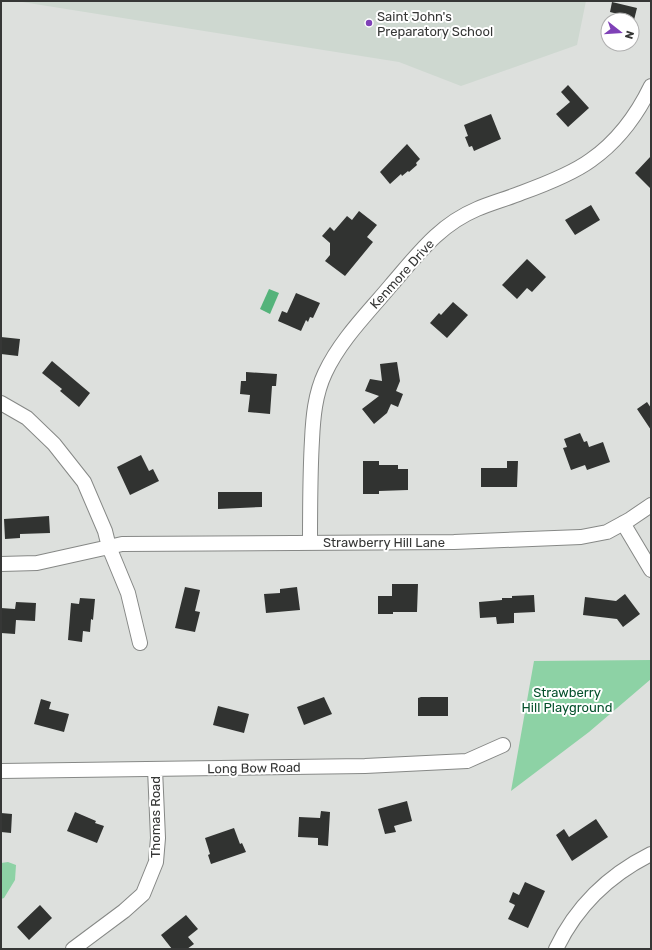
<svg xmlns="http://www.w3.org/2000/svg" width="652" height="950" viewBox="0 0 652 950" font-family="Rubik,sans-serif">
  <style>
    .built { fill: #ced8d0 }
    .green { fill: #8dd2a5 }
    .water { fill: #54b37a }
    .building { fill: #313331 }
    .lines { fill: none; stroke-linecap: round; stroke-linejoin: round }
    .minor-casing { stroke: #868886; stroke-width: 16 }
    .minor { stroke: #fff; stroke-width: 14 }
    .poi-dot { fill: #7f41b7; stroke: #fff; stroke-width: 1.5 }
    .labels { text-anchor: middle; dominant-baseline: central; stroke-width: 4; stroke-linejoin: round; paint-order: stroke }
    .poi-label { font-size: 13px; fill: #363736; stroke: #fff; text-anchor: start }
    .street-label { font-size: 13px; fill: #363736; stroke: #fff }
    .park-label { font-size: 13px; fill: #05512c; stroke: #fff }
  </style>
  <rect width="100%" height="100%" fill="#dde0dd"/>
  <path class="built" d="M16,1H586L577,45L461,86L399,62Z"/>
  <path class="green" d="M651,660V679L589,732L511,791L534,661Z
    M8,862L16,865L15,880L4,898L1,899V863Z"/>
  <path class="water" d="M269,289L279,293L270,314L260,309Z"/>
  <path class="building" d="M612,2L637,8L634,20H617L618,14L610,12Z
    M568,85L589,108L568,127L556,114L570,102L561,92Z
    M491,114L501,139L474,151L472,146L469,147L465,137L468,136L464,125Z
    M407,144L420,159L416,163L417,165L409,172L408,171L402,176L401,174L390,184L380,172Z
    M651,156V189L635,173Z
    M591,205L600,220L575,235L565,220Z
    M359,211L377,225L367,237L373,242L345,276L325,261L330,255V243L322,236L330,227L334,231L347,216L352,220Z
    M527,259L546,277L532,292L527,288L517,299L502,285Z
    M296,293L320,303L313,318L310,317L308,322L306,320L301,331L278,321L282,311L287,313Z
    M453,302L468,315L447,338L430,323L439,313L441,315Z
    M1,337L20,339L18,356L1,354Z
    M52,361L90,393L79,407L60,391L62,389L42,373Z
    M397,362L400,381L396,391L403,394L398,407L391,404L387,413L374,424L362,409L379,396L365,391L370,379L382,381L380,364Z
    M246,372L277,374L276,386H272L270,414L248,412L250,395L240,394L241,381H246Z
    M647,402L651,408V430L637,409Z
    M580,433L584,442L587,441L589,447L603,442L610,462L587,470L585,465L571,470L563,448L567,447L564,439Z
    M141,455L149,471L153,469L159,481L130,495L117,467Z
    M363,461H379V465H398V469H408V490L379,491V494H363Z
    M507,461H518L517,487H481V468H507Z
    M218,492H262V507L218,509Z
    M49,516L50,533L20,534V538L5,539L4,519Z
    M392,584H418L417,612H393V614H378V596H392Z
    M185,587L200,590L195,611L200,612L195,632L175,628Z
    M297,587L300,610L266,613L264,594L280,593V589Z
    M625,594L640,614L623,627L617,619L583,615L585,597L616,601Z
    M534,595L535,612L514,613V623L497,624L496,617L480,618L479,602L502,600V598H512V596Z
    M80,598L95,599L93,620L91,619L90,632L83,631L82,642L68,640L71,603L79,604Z
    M16,602L36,603L35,621L16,620L15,634L1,633V608L15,609Z
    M324,697L332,714L304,725L297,707Z
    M421,697H448V716H418V698Z
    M41,699L51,702L49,709L69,714L64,732L34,724Z
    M218,706L249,714L244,733L213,725Z
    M407,801L412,821L394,826L396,832L385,834L378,809Z
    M321,811L330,812L328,846L318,845V838L298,837L299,817L320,818Z
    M75,812L96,821L95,823L104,826L97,843L67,831Z
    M1,813L12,814L11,833L1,832Z
    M596,819L608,837L572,861L556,835L564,829L569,837Z
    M234,828L240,844L242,843L246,852L211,864L208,855L210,854L205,838Z
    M525,882L545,891L528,928L508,919L515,905L509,902L513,892L519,895Z
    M40,905L52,918L29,940L17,927Z
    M186,915L198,929L188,937L194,944L187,949H172L161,935Z"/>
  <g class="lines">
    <g class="minor-casing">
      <path id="minor" d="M1,403L27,418L54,444L84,482L105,531L109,547L37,563L1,564
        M623,523L651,570
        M310,543C310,508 310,474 312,440C313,418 315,394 325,373C341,339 368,313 392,284C418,254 439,225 477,209C491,203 506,199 521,193C543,185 572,174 591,160C618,141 637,115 651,86
        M140,643L128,593L109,547L122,544L454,542L581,537L607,532L629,520L651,505
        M1,771L365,766L467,761L503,745
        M73,949L124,911L143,894L156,862L158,838L155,769
        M556,949C576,907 609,875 651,854"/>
    </g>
    <use href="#minor" class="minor"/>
  </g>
  <circle class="poi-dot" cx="369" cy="23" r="4"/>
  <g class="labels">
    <g class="poi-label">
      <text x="377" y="16">Saint John's<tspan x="377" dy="15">Preparatory School</tspan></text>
    </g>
    <g class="street-label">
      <text transform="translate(402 274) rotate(-48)">Kenmore Drive</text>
      <text x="384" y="542">Strawberry Hill Lane</text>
      <text transform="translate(254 768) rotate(-1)">Long Bow Road</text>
      <text transform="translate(155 817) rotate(-90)">Thomas Road</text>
    </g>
    <g class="park-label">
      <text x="567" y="692">Strawberry<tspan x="567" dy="15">Hill Playground</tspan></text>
    </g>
  </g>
  <rect width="652" height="950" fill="none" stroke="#363736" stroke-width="4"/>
  <g transform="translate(620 32) rotate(107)"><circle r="19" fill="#ffffff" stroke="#afafaf"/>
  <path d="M0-3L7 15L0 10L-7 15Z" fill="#7f41b7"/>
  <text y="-6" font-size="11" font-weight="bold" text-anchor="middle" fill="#363736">N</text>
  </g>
</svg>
